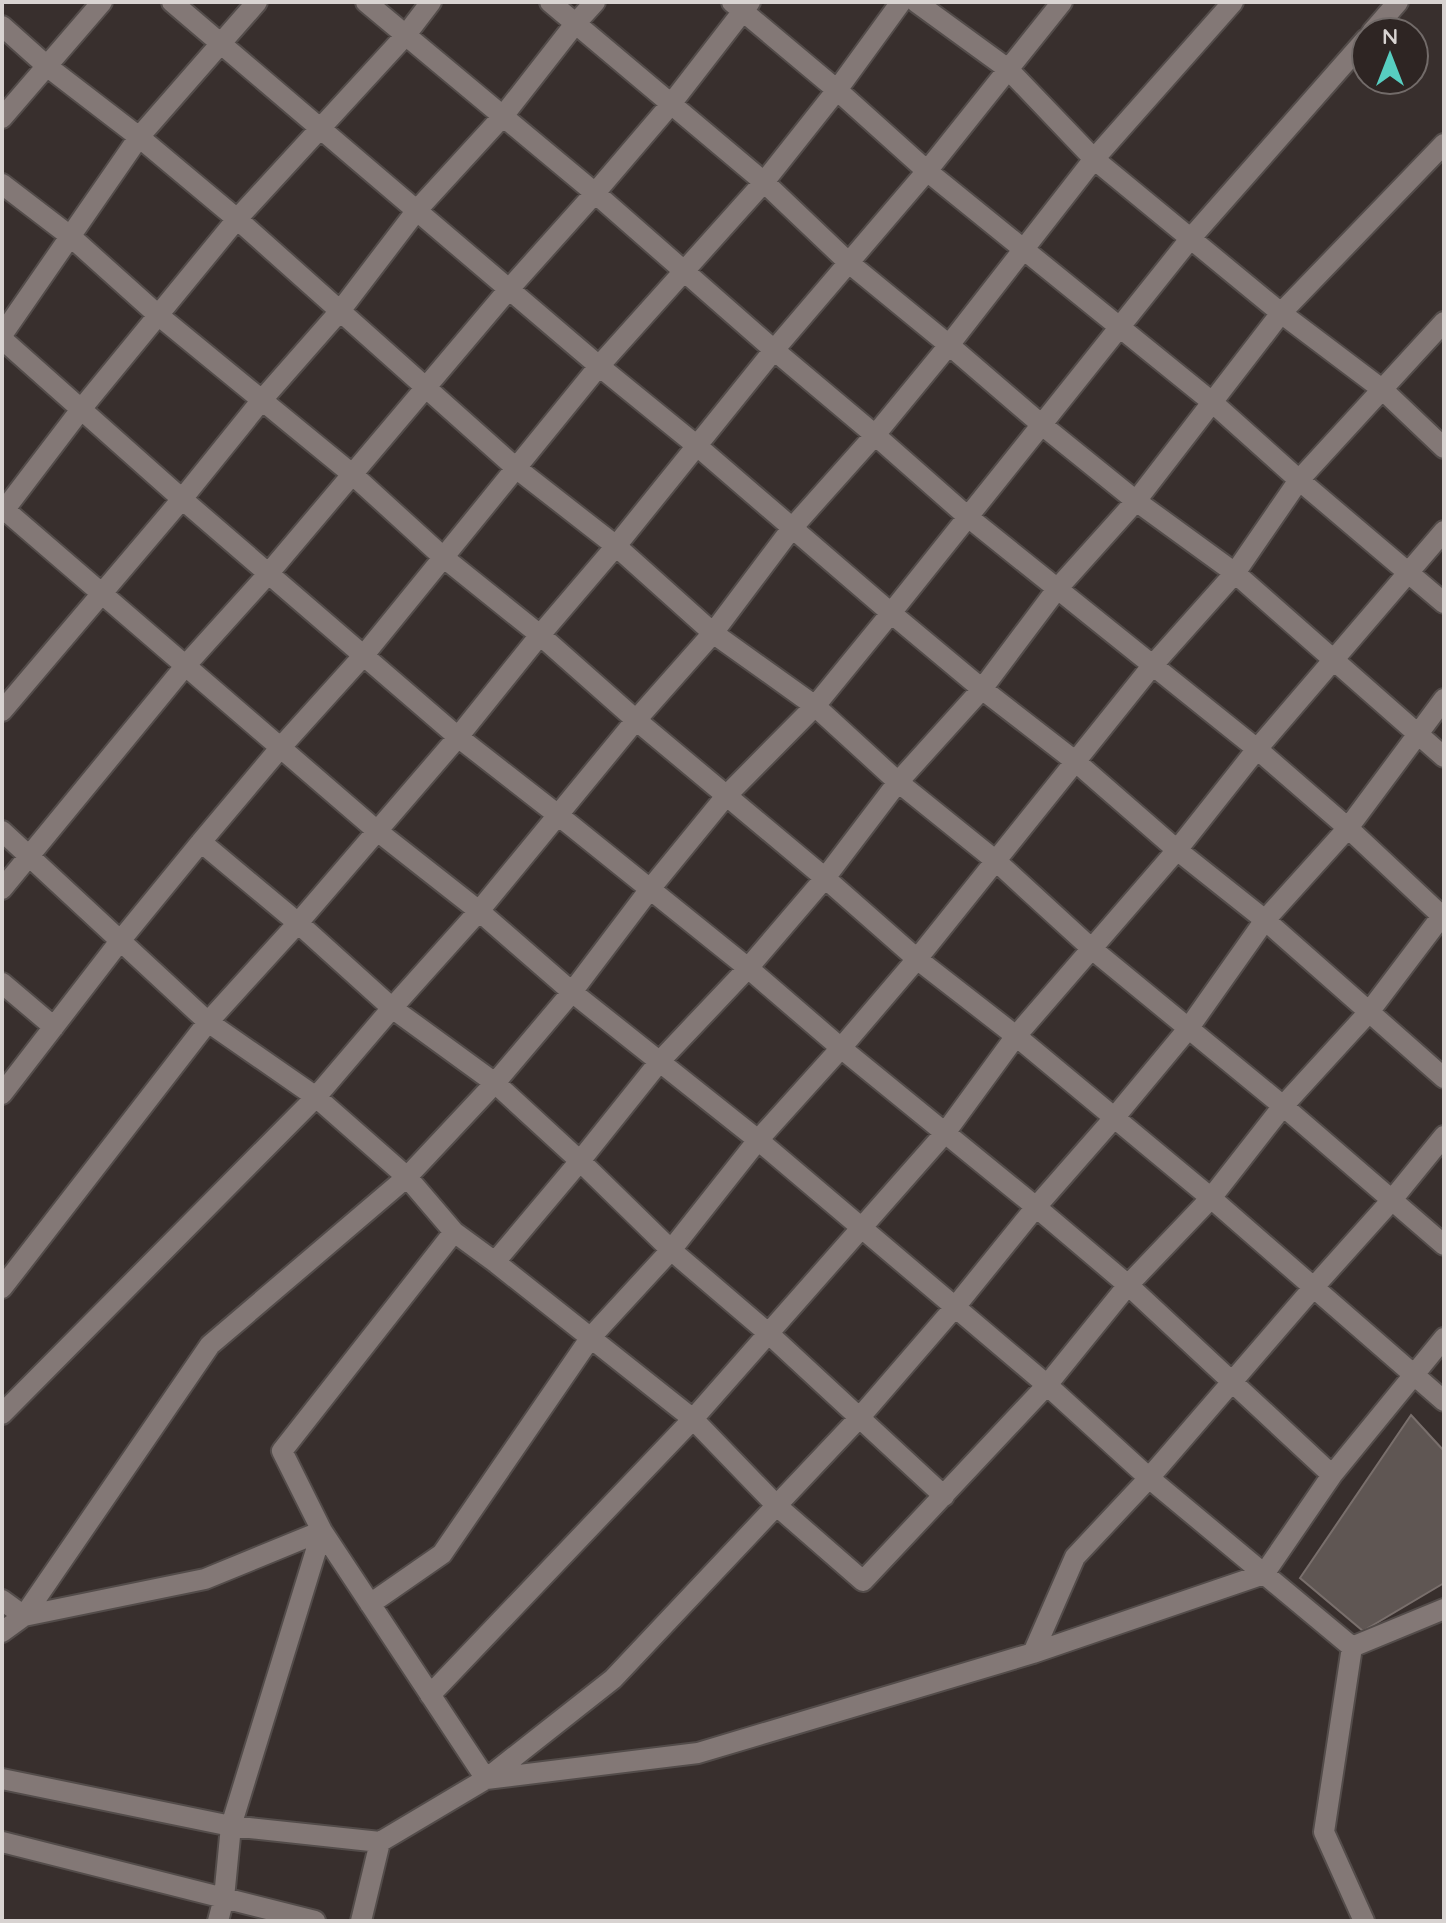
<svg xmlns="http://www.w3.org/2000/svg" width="1446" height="1923" viewBox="0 0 1446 1923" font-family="Quicksand,sans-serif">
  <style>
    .building { fill: #5f5653; stroke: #796f6c; stroke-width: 2 }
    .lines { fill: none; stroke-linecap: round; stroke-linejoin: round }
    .minor-casing { stroke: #534c4a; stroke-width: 24 }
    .minor { stroke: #837876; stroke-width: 20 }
  </style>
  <rect width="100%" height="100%" fill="#382f2d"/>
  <path class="building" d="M1411,1415L1444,1451V1583L1363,1631L1300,1578Z"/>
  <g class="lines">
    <g class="minor-casing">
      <path id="minor" d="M172,2L599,366L696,445L891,613L982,689L1076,762L1177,850L1265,920L1444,1078
        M366,2L595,193L774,350L875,435L968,517L1257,749L1348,828L1444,918
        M550,2L764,182L849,263L949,345L1042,425L1136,501L1235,573L1444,757
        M732,2L837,90L927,171L1212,402L1299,480L1444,603
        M916,2L1008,69L1094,159L1281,313L1383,390L1444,448
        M2,26L48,67L139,137L237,219L516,468L616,546L713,633L815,706L898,782L996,861L1092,949L1283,1106L1444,1245
        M1372,32L1398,2
        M2,118L102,2
        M2,184L70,236L158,315L352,474L443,557L540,635L636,720L825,878L917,959L1016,1036L1211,1198L1444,1401
        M2,335L139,137L257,2
        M2,339L182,499L458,737L558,815L748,968L841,1048L1036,1207L1128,1285L1332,1475
        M5,510L376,830L479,911L572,992L758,1140L1047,1385L1149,1478L1352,1647
        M2,513L82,408L237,219L405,36L431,2
        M2,711L182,499L261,401L340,311L417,210L503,116L575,24L595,2
        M2,831L208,1022L316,1097L407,1177L454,1232L495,1262L693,1419L777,1506L863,1581L1047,1385L1128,1285L1211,1198L1283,1106L1369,1012L1444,913
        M201,842L298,923L392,1008L495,1083L580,1161L671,1250L768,1333L944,1496
        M2,889L186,665L268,574L509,289L595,193L671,104L750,2
        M2,983L54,1027
        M2,1094L120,941L201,842L281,747L364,655L599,366L764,182L837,90L901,2
        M495,1262L580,1161L660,1061L748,968L825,878L898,782L982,689L1057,589L1136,501L1281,313L1444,144
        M2,1288L208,1022L298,923L458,737L540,635L616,546L774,350L927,171L1062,2
        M2,1414L316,1097L392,1008L479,911L636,720L713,633L792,528L875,435L949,345L1094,159L1233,2
        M2,1600L24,1616L205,1579L322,1531
        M370,1604L442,1554L591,1337L671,1250L758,1140L841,1048L917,959L1152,666L1235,573L1299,480L1444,322
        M2,1632L24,1616L210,1345L407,1177L495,1083L572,992L650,889L726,796L815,706L891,613L1190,239L1366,39
        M1033,1653L1075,1557L1149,1478L1313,1288L1391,1201L1444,1136
        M430,1695L693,1419L945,1133L1016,1036L1177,850L1257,749L1444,531
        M2,1779L231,1826L380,1842
        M486,1779L613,1679L860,1417L955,1307L1036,1207L1114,1118L1188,1029L1265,920L1348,828L1444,699
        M486,1779L698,1753L1033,1653L1264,1574L1332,1475L1444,1338
        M2,1842L315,1921
        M218,1921L224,1898L231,1826L322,1531
        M361,1921L380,1842L486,1779L322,1531L282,1451L454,1232
        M1364,1921L1324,1832L1352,1647L1444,1609"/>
    </g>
    <use href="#minor" class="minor"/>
  </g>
  <rect width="1446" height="1923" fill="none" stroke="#d8d3d1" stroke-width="8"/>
  <g transform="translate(1390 56)"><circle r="38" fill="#2e2523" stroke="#726b69" stroke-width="2"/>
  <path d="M0-6L14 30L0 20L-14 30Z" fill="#57cec1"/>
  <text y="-12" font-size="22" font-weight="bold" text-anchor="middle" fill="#d8d3d1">N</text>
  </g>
</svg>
